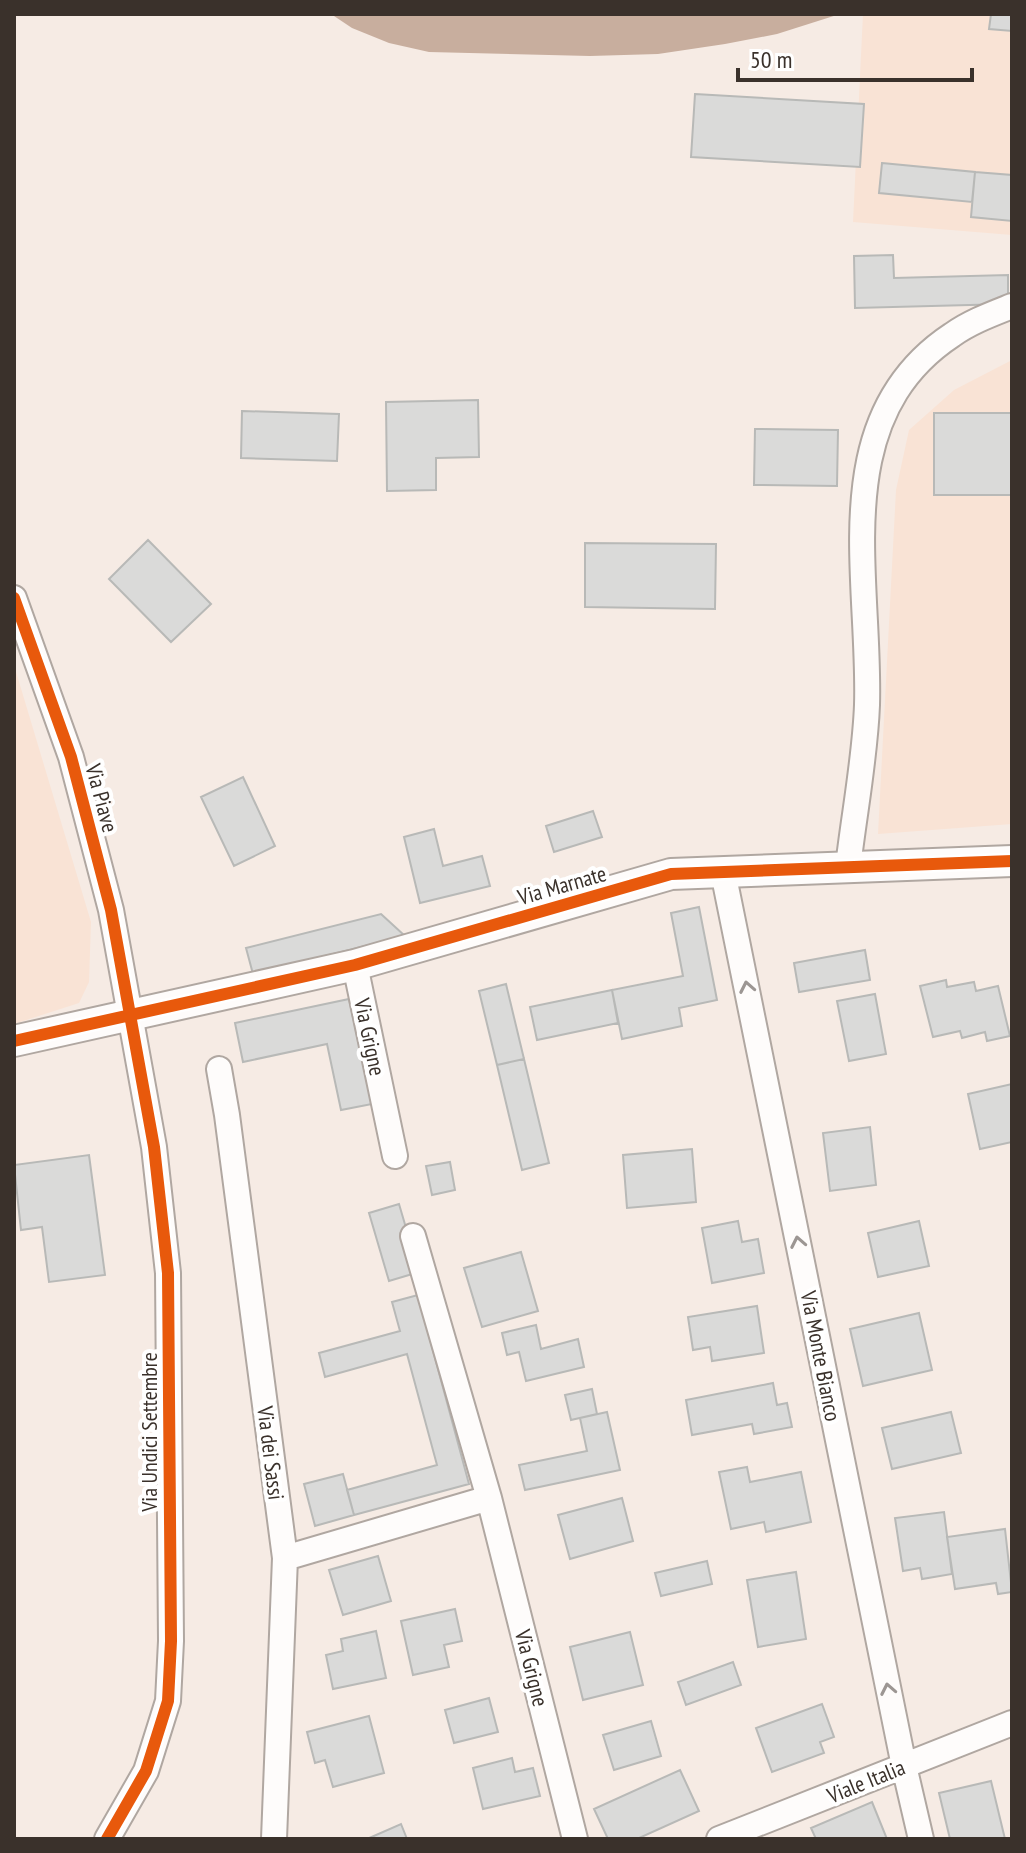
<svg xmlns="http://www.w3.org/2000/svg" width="1026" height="1853" viewBox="0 0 1026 1853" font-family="'PT Sans Narrow',sans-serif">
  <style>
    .built { fill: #f9e3d5 }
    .water { fill: #c8ae9e }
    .building { fill: #dadad9; stroke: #b8b9b7; stroke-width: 2 }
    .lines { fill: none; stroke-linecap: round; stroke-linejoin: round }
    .minor-casing { stroke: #b0a7a1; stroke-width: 28 }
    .tertiary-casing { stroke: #b0a7a1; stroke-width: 34 }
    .minor { stroke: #fefcfb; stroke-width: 24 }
    .tertiary { stroke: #fefcfb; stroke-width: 30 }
    .cycleway-casing { stroke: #fff; stroke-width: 17 }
    .cycleway { stroke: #e8590c; stroke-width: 12 }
    .oneway { stroke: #9c9693 }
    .labels { text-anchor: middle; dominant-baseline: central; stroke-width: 8; stroke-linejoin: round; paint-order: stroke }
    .street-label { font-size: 22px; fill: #3a312b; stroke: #fff }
  </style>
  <rect width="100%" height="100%" fill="#f6ebe4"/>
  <path class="built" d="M863,14H1012V235L853,222Z
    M1012,360V824L878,834L896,490L909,430L954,390Z
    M14,665L91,922L89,982L79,1003L14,1024Z"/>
  <path class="water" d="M331,14H840L777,34L725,44L658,54L590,56L429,52L389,43L352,28Z"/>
  <path class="building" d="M991,14H1012V31L989,29Z
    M695,94L864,104L860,167L691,157Z
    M882,163L975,172L972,202L879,193Z
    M975,172L1012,175V221L971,217Z
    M893,255L894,278L1008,275V304L855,308L854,256Z
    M478,400L479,457L436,458V490L387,491L386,402Z
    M242,411L339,414L337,461L241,458Z
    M934,413H1012V495H934Z
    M755,429L838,430L837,486L754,485Z
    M148,540L211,604L171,642L109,579Z
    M585,543L716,544L715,609L585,607Z
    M243,777L275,846L234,866L201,797Z
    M593,811L602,837L554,852L546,826Z
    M434,829L443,866L482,856L490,886L420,903L404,837Z
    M699,907L717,1000L679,1008L682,1026L622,1039L612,990L683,976L671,913Z
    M381,914L405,936L253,974L246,948Z
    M865,950L870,980L799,992L794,963Z
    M946,980L947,987L974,982L976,991L998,986L1010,1036L987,1041L985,1032L962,1038L960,1031L933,1037L920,986Z
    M506,984L524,1059L497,1065L479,991Z
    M612,990L618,1023L537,1040L530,1007Z
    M875,994L886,1054L849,1061L837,1001Z
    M349,999L372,1104L341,1110L327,1044L243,1062L235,1023Z
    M524,1059L549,1163L522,1170L497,1065Z
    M1012,1084V1142L980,1149L968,1094Z
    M870,1127L876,1185L830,1191L823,1133Z
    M692,1149L696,1202L627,1208L623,1155Z
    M89,1155L105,1275L49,1282L42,1227L21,1230L14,1165Z
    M450,1162L455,1190L432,1195L426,1166Z
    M399,1204L419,1272L389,1281L369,1213Z
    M738,1221L742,1242L758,1239L764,1273L712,1283L702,1228Z
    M919,1221L929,1266L878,1277L868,1233Z
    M521,1252L538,1311L482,1327L464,1268Z
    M418,1295L469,1484L354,1515L347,1490L437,1465L407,1354L325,1377L319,1353L400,1331L392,1302Z
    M757,1306L764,1353L712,1361L710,1347L693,1350L688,1317Z
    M919,1313L932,1370L863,1386L850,1329Z
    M536,1325L541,1349L578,1339L584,1367L526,1381L519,1352L507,1355L502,1333Z
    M773,1383L777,1405L787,1403L792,1427L754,1434L752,1424L692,1435L686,1400Z
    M592,1389L597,1414L571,1420L565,1395Z
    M607,1412L620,1470L525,1490L519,1465L587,1451L580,1418Z
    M951,1412L961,1453L892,1469L882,1428Z
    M747,1467L750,1482L801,1472L811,1522L766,1532L764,1522L731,1529L719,1472Z
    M343,1474L354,1515L315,1526L304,1484Z
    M622,1498L633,1541L570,1559L558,1515Z
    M944,1512L952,1574L922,1579L920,1568L903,1571L895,1518Z
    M1005,1529L1012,1592L998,1594L996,1583L955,1589L947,1537Z
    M378,1556L391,1601L343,1615L329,1570Z
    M707,1561L712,1584L661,1596L655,1573Z
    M796,1572L806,1639L758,1647L747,1580Z
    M455,1609L462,1641L444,1645L449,1667L413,1675L401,1621Z
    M376,1631L386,1678L333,1689L326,1655L343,1651L341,1639Z
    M630,1632L643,1685L583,1700L570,1647Z
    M733,1662L741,1685L686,1705L678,1682Z
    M489,1698L498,1732L454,1743L445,1710Z
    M822,1704L834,1737L820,1742L824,1753L772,1772L756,1728Z
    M369,1716L384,1773L333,1787L325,1760L315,1763L307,1732Z
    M651,1721L661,1756L614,1770L603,1735Z
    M512,1758L515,1772L533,1768L540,1796L483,1809L473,1768Z
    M680,1770L699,1811L637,1839H608L594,1809Z
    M991,1781L1005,1839H950L939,1793Z
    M872,1802L887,1839H816L811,1828Z
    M401,1824L407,1839H367Z"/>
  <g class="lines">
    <g class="minor-casing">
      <path id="minor" d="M14,598L71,757L111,910L154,1147L168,1273L171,1641L168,1701L146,1771L107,1839
        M848,867C854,814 865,759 867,705C871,577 825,419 952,335C970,322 992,314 1012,306
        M723,872L904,1766L921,1839
        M355,965L395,1156
        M219,1069L227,1115L285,1558L274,1839
        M413,1236L489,1498L575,1839
        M285,1558L489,1498
        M719,1839L1012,1723"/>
    </g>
    <g class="tertiary-casing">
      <path id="tertiary" d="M14,1041L355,965L671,874L1012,861"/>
    </g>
    <use href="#minor" class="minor"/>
    <use href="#tertiary" class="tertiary"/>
    <g class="cycleway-casing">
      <path id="cycleway" d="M14,598L71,757L111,910L154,1147L168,1273L171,1641L168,1701L146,1771L107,1839
        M14,1041L355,965L671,874L1012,861"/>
    </g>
    <use href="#cycleway" class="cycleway"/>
  </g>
  <defs><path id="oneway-chevron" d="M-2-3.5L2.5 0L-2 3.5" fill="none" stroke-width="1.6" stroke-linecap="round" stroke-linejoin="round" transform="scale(2)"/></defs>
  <g class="oneway">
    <use href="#oneway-chevron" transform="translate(747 987) rotate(-101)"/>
    <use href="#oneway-chevron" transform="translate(798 1242) rotate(-101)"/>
    <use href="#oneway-chevron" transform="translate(888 1689) rotate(-101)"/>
  </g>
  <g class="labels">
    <g class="street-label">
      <text transform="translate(102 798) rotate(75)">Via Piave</text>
      <text transform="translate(562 885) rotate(-16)">Via Marnate</text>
      <text transform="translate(370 1037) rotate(78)">Via Grigne</text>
      <text transform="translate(821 1356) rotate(79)">Via Monte Bianco</text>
      <text transform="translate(149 1432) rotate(-90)">Via Undici Settembre</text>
      <text transform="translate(271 1453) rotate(83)">Via dei Sassi</text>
      <text transform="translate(532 1668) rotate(76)">Via Grigne</text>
      <text transform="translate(866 1781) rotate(-22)">Viale Italia</text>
    </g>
  </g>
  <rect width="1026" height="1853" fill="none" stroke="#3a312b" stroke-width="32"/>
  <path d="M738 68v12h234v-12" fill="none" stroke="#3a312b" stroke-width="4"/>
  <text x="750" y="68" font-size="24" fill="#3a312b" stroke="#ffffff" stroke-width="6" paint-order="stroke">50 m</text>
</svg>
